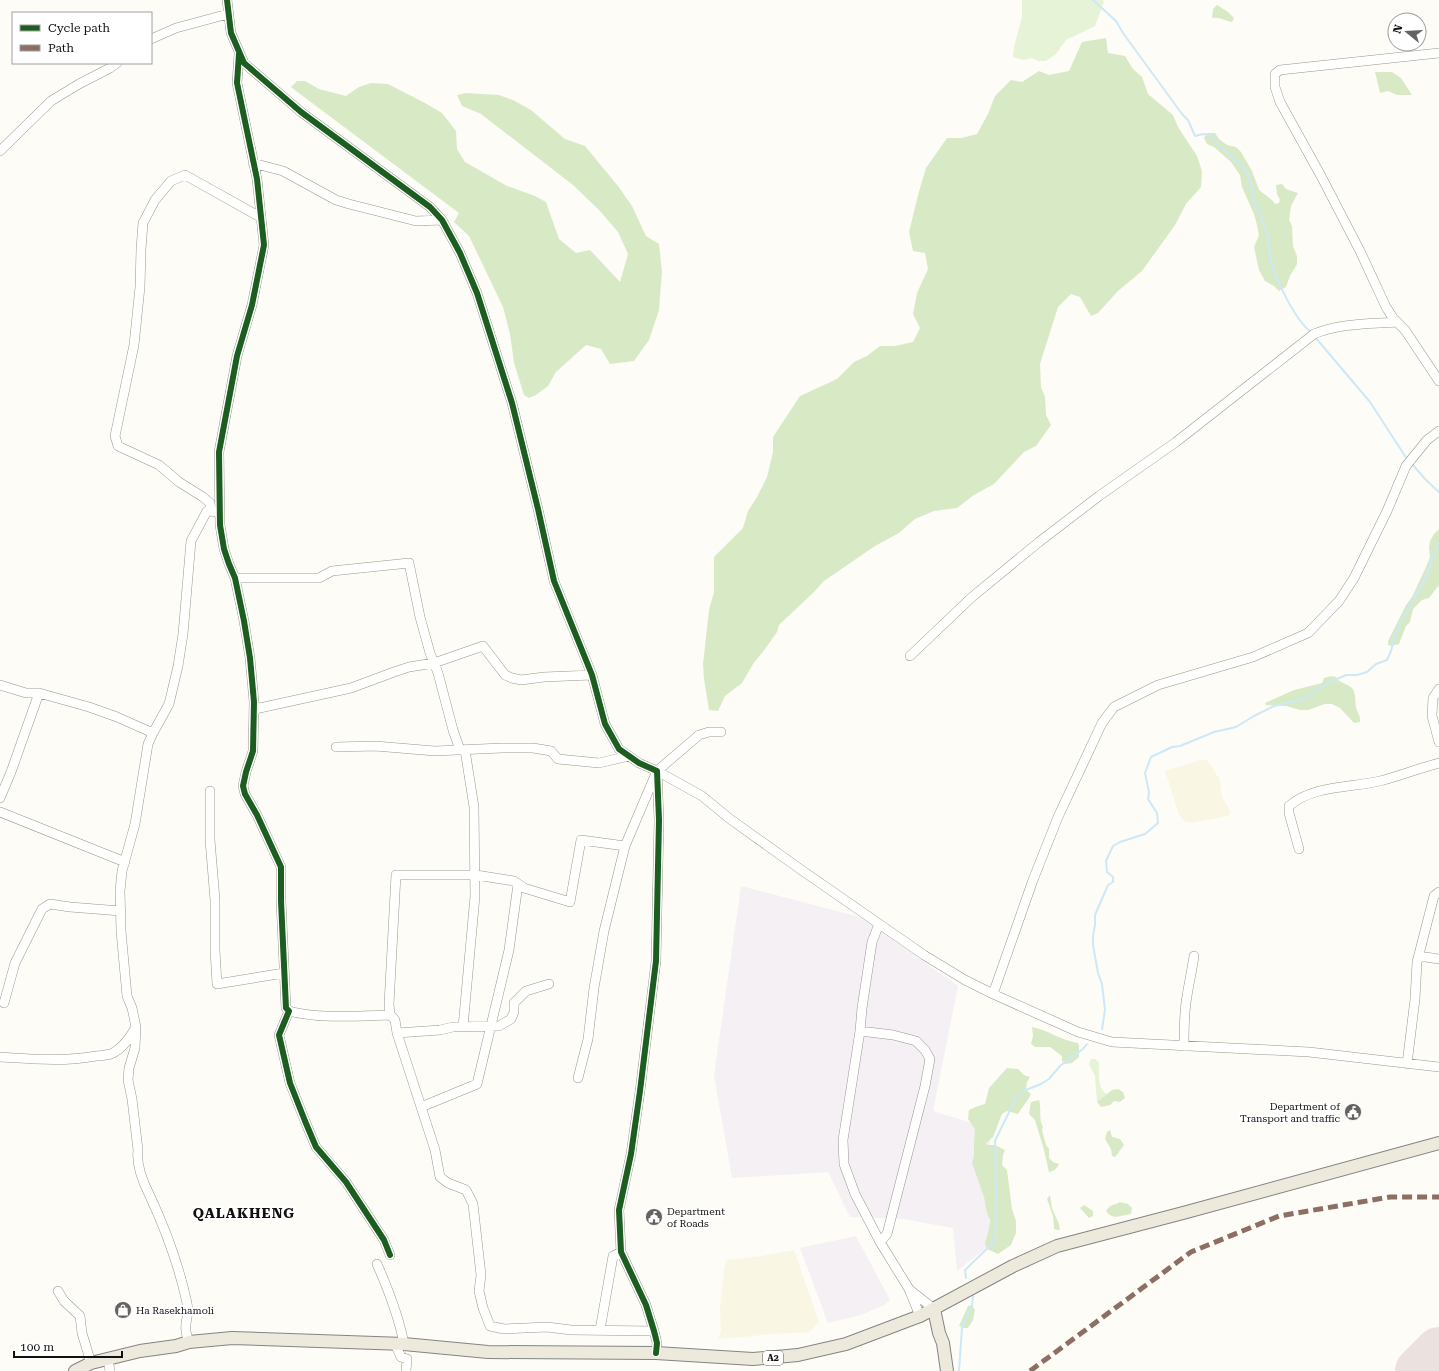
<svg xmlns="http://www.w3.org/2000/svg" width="1439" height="1371" viewBox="0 0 1439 1371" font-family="'Roboto Serif',serif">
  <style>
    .industrial { fill: #f5f0f3 }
    .farmland { fill: #f9f7e4 }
    .green { fill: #e7f3d7 }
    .forest { fill: #d8eac5 }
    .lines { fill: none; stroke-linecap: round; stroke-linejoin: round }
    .stream { stroke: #cde8f7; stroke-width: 2 }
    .runway { stroke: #ebe1df; stroke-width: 48 }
    .minor-casing { stroke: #979795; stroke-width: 10 }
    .major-casing { stroke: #858482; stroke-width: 14 }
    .minor { stroke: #fffffe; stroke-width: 9 }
    .major { stroke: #ede9dc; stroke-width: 12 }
    .quiet { stroke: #8d6e63; stroke-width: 5; stroke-dasharray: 10 5; stroke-linecap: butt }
    .cycleway-casing { stroke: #fff; stroke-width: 8 }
    .cycleway { stroke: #1b5e20; stroke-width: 6 }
    .labels { text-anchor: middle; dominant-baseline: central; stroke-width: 4; stroke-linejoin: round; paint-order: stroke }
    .shield { fill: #fff; stroke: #585858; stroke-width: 1 }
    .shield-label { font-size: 9px; font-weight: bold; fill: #111 }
    .poi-label { font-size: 10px; fill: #111; stroke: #fff; text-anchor: start }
    .district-label { font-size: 14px; font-weight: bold; letter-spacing: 1px; fill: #111; stroke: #fff }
  </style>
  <rect width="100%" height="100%" fill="#fdfcf7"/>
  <path class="industrial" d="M741,886L860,917L958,986L933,1111L991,1129L988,1177L990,1245L957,1271L953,1228L904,1219L850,1217L828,1172L732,1178L714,1075Z
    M856,1236L890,1300L884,1305L861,1315L828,1323L800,1248Z"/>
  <path class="farmland" d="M1200,760H1207L1220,780L1222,797L1231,812L1228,816L1192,823L1185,822L1179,815L1165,771Z
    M794,1250L819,1322L810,1332L774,1334L718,1339L721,1331L720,1308L724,1269L727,1260L762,1256Z"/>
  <path class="green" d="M1022,0H1103L1104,2L1095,26L1066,40L1056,54L1046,61H1038L1032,58L1023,60L1013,57L1014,47L1022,17Z
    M1091,1059H1095L1099,1062C1099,1073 1097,1089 1107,1094L1097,1102L1095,1076L1089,1064Z"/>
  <path class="forest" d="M1217,5L1228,12L1234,18L1232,22C1225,21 1220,17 1212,18L1213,9Z
    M1106,38L1108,53L1125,56L1133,69L1142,77L1148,94L1173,115L1178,127L1197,156L1202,171L1201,187L1186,204L1175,225L1142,271L1118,291L1098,313L1091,316L1080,297L1071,294L1058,307L1040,364L1041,387L1045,397L1046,415L1051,425L1036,446L1024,452L994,484L974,495L957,508L934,511L915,519L899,533L875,546L824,581L813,593L779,625L777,632L765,649L753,664L742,683L725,696L718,711L709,710L704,679L703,664L709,610L714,592V557L743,528L748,511L757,497L767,477L773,452V437L800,396L837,379L854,362L867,356L880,346H895L913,342L920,328L913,314L917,293L928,269L925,253L913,251L909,232L918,195L926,168L947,138H961L977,134L988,114L995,96L1011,80L1022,82L1039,71L1049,75L1069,71L1082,42Z
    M1375,72H1392L1401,78L1412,95H1397L1388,91L1380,93Z
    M297,81H305L319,89L346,96L359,87L371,83L388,84L425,103L442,113L456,131L457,149L465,162L507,186L535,196L546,202L559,239L576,253L590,250L620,282L628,254L618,232L600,211L573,185L481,114L462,106L457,95L466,93L499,95L513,100L531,110L565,139L585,146L618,186L632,206L646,236L659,244L662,272L659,310L649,340L634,361L610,364L601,349L586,345L556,372L548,386L536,395L529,398L524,395L514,363L510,334L503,307L469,236L454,222L459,213L296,91L291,87Z
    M1207,133H1215L1219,139L1227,145L1236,147L1241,152L1252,171L1259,190L1272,200L1275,204L1279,203L1280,200L1277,194L1276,185L1282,184L1286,189L1298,193L1291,206L1289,220L1292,226L1293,246L1297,256V264L1290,276L1286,287L1279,291L1274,286L1265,281L1259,270L1254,247L1259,235L1257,225L1254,214L1242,187L1240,175L1231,162L1214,147L1207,144L1204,138Z
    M1439,529V585L1429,598L1422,600L1413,609L1410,622L1406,626L1399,644L1391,646L1388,645V641L1406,605L1412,597L1426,567L1430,557L1429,548L1430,541L1434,534Z
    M1331,676L1336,677C1340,684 1347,683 1352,688C1356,693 1355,700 1356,707C1357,713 1361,715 1360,722L1354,723L1340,708L1332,704H1325L1308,710H1300L1286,706L1266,705L1265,703L1294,690L1322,683L1324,678Z
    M1032,1027C1048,1030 1062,1041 1078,1043L1079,1046V1057L1072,1063L1065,1064L1062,1061V1056L1050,1047H1035L1031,1044L1033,1036Z
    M1007,1068L1018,1069L1024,1075L1030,1077L1027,1082L1026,1090L1031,1094C1028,1101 1022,1107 1018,1114L1007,1111L1002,1114L993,1137L986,1143L987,1145H995L1005,1150L1003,1155L1002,1165L1007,1170L1012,1209L1016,1221V1233L1011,1245L998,1254L987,1249L985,1243L988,1233L990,1221L986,1209L984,1197L972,1163L974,1156V1142L975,1129L968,1119L969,1110L978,1106L985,1104L989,1088Z
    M1118,1089L1123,1092L1125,1098L1120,1102L1114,1101L1110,1105L1101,1107L1097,1102L1112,1090Z
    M1039,1100C1042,1109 1038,1118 1043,1127L1042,1130L1046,1145L1049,1149V1158L1053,1162L1059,1164C1057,1169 1054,1171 1049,1172L1044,1150L1035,1120L1029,1114L1031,1102Z
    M1110,1130L1112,1137L1120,1139L1124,1145L1115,1157L1112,1156L1111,1149L1105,1139L1107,1132Z
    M1050,1195L1052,1208L1059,1224L1060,1230H1057L1054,1229L1053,1216L1047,1199Z
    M1120,1202L1128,1204L1132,1208L1131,1214C1122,1215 1113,1221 1106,1211C1111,1203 1114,1206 1120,1202Z
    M1084,1205L1093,1211V1216L1089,1218L1080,1208Z
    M972,1305L975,1310L973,1320L968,1328H964L959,1326L968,1306Z"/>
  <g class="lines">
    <path class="stream" d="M1093,0L1116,21L1123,33L1182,114L1188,120L1195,136L1203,134L1211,135C1216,142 1221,148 1227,153C1234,160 1242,164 1247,172C1251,181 1252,190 1254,199C1258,211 1263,222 1267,233C1269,242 1269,252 1271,261C1276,280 1295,320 1311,332
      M1315,337L1370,402L1407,459
      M1413,465L1425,479L1439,492
      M1102,1029L1105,1010L1102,984L1098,973L1093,945V936L1095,925V915L1108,885L1113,882V877L1107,872L1106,861L1113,846L1120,842L1145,834L1158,823L1157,813L1148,799L1149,792L1145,773L1151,757L1172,747L1180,746L1214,732L1236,727L1254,716L1274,706L1303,699L1328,683L1346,675H1357L1367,672L1376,664L1387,660L1391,651L1396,631L1426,577L1433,556L1439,543
      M966,1278L965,1270L995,1241L996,1192L995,1141L1014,1102L1015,1098L1026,1090L1041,1084L1049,1079L1060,1066L1083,1049L1087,1044
      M959,1371L962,1328L972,1305L973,1296"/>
    <path class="runway" d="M1419,1371L1439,1351"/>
    <g class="minor-casing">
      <path id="minor" d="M227,0L231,33L244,63L301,112L430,207L442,220L460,253L477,293L512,403L538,509L554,581L592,675L605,724L619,749L639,763L657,771L659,820L656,961L640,1091L631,1154L619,1210L621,1252L646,1305L654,1331L657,1343L656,1353
        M151,39L176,28L228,14
        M1439,53L1280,70L1275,74V87L1280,102L1321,176L1360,251L1386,307L1393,318L1405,330L1439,381
        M239,54L237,83L257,179L264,245L252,305L237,356L219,452L220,525L224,549L229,564L235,578L244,621L250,658L254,702L253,751L246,772L243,786L245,794L257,815L281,867V901L286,1008L289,1011L279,1035L290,1083L305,1121L316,1147L346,1182L384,1240L390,1255
        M0,151L51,101L79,84L110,68L117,63
        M253,163L283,171L336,200L349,204L416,221L442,220
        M211,511L210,503L203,497L179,482L159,465L118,446L115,436L134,345L140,287L141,249L143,223L155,200L171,181L185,175L260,217
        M235,578H319L332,571L409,563L420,617L430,653L438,673L453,730L460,750
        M910,656L972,597L1039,542L1099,496L1176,442L1314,334C1340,323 1370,324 1397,322
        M0,685L26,693H39L89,707L117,717L153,733
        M1439,689L1433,698L1432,716L1439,742
        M255,709L351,688L394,672L409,667L434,663L483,646L505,675L512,678L521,680L544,677L592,675
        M336,747L375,746L435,751L502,748H533L551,751L558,759L599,763L629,756
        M657,771L702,796L730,819L800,869L924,955L965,980L993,994L1078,1032L1112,1042L1309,1052L1439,1067
        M210,791V840L215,900V950L217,984L284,973
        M0,798L11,772L39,693
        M0,812L125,862
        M625,846L581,840L570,902L524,888L514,881L476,875H396L389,1004L390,1015L395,1020L397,1033L435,1150L440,1177L448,1183L466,1190L473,1204L481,1275L479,1291L483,1308L490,1326L504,1329L547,1327L571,1330L654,1331
        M1299,849L1289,813V806C1313,785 1350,788 1380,781C1400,776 1419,768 1439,763
        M879,924L872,942L862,1008L860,1031L843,1140L844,1164L855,1194L880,1242L909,1289L920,1316
        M1419,956L1439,959
        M993,994L1033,880L1058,817L1102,723L1114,707L1158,685L1253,657L1308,633L1339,601L1354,578L1387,511L1406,466L1427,440L1439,431
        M4,1003L15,963L42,909L50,904L70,907L121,911
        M289,1011C319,1019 358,1016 390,1015
        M463,1027L475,896L474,807L465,750
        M860,1031L893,1035L916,1041L925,1050L930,1059L925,1086L887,1234L880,1242
        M397,1033L440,1030L453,1027L499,1026L511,1019L514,1012V1003L526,991L549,984
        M1184,1046C1184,1029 1184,1012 1187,996C1189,983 1192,970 1194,956
        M0,1057C32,1059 64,1062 96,1056C100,1056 106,1055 111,1054C122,1049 130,1038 136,1027
        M1407,1064L1415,999L1417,962L1434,896L1439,892
        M578,1078L588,1039L594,988L604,931L625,846L657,771L699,735L709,732H721
        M421,1107L477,1084L509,950L518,884
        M377,1264C388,1289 399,1317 404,1344
        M910,1290L934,1309
        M58,1291L64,1301L80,1316L82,1333L91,1363
        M600,1330L613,1256L621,1252
        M189,1342C187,1337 185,1330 186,1324C187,1315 189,1313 187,1303C179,1266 165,1228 149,1194C142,1180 136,1165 138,1150L132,1099L128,1080L129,1068L135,1048L136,1027L132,1008L127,996L121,931L120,891L122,871L135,824L148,744L153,733L169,704L178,666L183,634L191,541L207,511L220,512
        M395,1344L401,1357L407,1359L406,1371
        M108,1359L110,1371"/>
    </g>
    <g class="major-casing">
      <path id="major" d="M934,1309L939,1333L943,1343L947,1371
        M75,1371L91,1363L140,1351L176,1346L189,1342L232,1338L404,1344L488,1352L656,1353L753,1359L798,1355L846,1344L920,1316L1013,1266L1057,1246L1183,1213L1439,1143"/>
    </g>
    <use href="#minor" class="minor"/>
    <use href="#major" class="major"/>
    <path class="quiet" d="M1030,1371L1191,1252L1279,1216L1390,1197H1439"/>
    <g class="cycleway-casing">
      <path id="cycleway" d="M227,0L231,33L244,63L301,112L430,207L442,220L460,253L477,293L512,403L538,509L554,581L592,675L605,724L619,749L639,763L657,771L659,820L656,961L640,1091L631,1154L619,1210L621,1252L646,1305L654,1331L657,1343L656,1353
        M239,54L237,83L257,179L264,245L252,305L237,356L219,452L220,525L224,549L229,564L235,578L244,621L250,658L254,702L253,751L246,772L243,786L245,794L257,815L281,867V901L286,1008L289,1011L279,1035L290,1083L305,1121L316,1147L346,1182L384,1240L390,1255"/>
    </g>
    <use href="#cycleway" class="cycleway"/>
  </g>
  <defs>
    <g id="civic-disc" transform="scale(0.9)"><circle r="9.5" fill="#646362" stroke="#fff"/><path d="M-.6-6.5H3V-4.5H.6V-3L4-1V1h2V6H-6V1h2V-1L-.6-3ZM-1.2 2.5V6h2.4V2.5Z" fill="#fff"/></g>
    <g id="shop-disc" transform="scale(0.9)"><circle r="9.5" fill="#646362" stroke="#fff"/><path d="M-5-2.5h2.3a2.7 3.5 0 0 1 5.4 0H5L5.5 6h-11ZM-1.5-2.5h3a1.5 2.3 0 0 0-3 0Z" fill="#fff"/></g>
  </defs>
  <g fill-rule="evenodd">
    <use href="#civic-disc" x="1353" y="1112"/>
    <use href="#civic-disc" x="654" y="1217"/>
    <use href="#shop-disc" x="123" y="1310"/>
  </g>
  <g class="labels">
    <rect class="shield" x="763" y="1351" width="20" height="14" rx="3"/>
    <g class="shield-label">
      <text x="773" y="1358">A2</text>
    </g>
    <g class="poi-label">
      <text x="1340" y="1106" text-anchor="end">Department of<tspan x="1340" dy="12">Transport and traffic</tspan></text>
      <text x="667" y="1211">Department<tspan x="667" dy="12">of Roads</tspan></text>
      <text x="136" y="1310">Ha Rasekhamoli</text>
    </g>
    <g class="district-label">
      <text x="244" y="1213">QALAKHENG</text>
    </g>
  </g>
  <rect x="12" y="12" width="140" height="52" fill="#ffffff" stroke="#a0a0a0"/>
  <rect x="20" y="25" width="20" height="6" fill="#1b5e20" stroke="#a0a0a0"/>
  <text x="48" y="32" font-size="12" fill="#111111">Cycle path</text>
  <rect x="20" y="45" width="20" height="6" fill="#8d6e63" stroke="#a0a0a0"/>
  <text x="48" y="52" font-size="12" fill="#111111">Path</text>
  <g transform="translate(1407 32) rotate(288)"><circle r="19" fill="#ffffff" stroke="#a0a0a0"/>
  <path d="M0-3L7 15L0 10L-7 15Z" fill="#646362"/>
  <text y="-6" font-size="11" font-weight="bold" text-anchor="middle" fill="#111111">N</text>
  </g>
  <path d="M14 1351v6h108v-6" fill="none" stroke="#111111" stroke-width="2"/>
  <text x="20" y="1351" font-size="12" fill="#111111" stroke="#ffffff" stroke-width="3" paint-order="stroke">100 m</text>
</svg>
